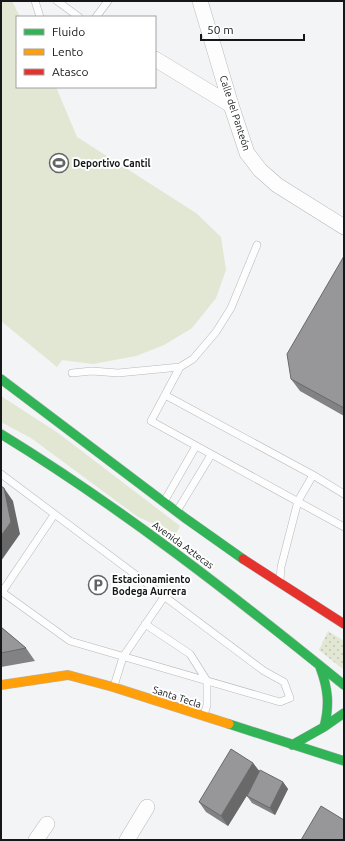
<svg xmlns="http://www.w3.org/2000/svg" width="345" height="841" viewBox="0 0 345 841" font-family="Ubuntu,sans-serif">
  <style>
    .grass { fill: #e1e7d2 }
    .park { fill: url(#park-dots) }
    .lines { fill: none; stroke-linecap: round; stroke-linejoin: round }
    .lane-casing { stroke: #b7b8ba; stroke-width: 8 }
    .street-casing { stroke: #b7b8ba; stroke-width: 16 }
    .fast-casing { stroke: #b7b8ba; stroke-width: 10 }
    .slow-casing { stroke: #b7b8ba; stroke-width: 10 }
    .jam-casing { stroke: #b7b8ba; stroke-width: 10 }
    .lane { stroke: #fdfdfe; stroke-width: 7 }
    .street { stroke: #fdfdfe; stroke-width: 15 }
    .fast { stroke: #30b455; stroke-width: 9 }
    .slow { stroke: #ff9f0a; stroke-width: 9 }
    .jam { stroke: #e5322d; stroke-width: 9 }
    .wall { fill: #828183 }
    .shaded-wall { fill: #6a696a }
    .building { fill: #979698; stroke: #6a696a }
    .labels { text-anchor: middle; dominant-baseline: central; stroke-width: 4; stroke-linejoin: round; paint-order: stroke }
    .street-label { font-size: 10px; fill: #161718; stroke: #fff }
    .poi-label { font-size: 10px; font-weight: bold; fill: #161718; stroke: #fff; text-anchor: start }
  </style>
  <defs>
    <pattern id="park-dots" width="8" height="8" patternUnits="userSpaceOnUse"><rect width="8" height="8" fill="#e1e7d2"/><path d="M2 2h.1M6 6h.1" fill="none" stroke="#c0c5b4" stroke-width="1.8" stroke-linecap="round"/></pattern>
  </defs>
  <rect width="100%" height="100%" fill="#f3f4f6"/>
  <path class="grass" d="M1,1H12L20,17H17V87H56L77,137L196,213L221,237L226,270L216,298L192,328L164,345L136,356L93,364L62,360L57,367L1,321Z
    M1,396L58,433L180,526L176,534L138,517L31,438L1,422Z"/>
  <path class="park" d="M328,631L344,641V670L319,650Z"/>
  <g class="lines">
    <g class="lane-casing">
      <path id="lane" d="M35,1L40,17
        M57,1L79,17
        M96,17L108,1
        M257,245L231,308L216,332L193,359L180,367L151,421L344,527
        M72,373L92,371L118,373L180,367
        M165,395L313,475L344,494
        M1,474L264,671L284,682L290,698L280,702L70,641L2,592L54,515
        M165,500L196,446
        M177,511L211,455
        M280,580L281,567L298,501L313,475
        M145,624L190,654L207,681V705L204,715
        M114,686L123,657L164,597"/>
    </g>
    <g class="street-casing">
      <path id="street" d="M200,1L231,105L247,153L260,170L277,185L344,227
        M155,59L231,105
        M36,840L47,824
        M127,840L147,807"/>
    </g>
    <g class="fast-casing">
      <path id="fast" d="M1,379L185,518L243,559
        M1,434C122,508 234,596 344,685
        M320,667C328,688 330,705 324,727
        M229,724L344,761
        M292,745L324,727L344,713"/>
    </g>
    <g class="slow-casing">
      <path id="slow" d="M1,685L68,675L113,687L229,724"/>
    </g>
    <g class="jam-casing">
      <path id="jam" d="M243,559L344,624"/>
    </g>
    <use href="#lane" class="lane"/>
    <use href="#street" class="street"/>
    <use href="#fast" class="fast"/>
    <use href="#slow" class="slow"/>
    <use href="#jam" class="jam"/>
  </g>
  <path class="wall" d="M344,256V416L300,391L291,379Z
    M1,627L26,648L35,661L1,667Z
    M253,763L259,772L283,782L288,789L275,815L252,803L247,796L249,792L228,826L206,812L199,802Z"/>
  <path class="shaded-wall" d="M4,488L13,501L20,534L1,561V536Z
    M253,763L261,773L228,826L221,816Z
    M283,782L288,789L275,815L270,808Z"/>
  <path class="building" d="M344,256V408L291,379L287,354Z
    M1,486L4,488L11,522L1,536Z
    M1,627L26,648L1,653Z
    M231,749L253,763L221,816L199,802Z
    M260,770L283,782L270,808L247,796Z
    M321,806L344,820V840H301Z"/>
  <defs>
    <g id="stadium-ring" transform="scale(1)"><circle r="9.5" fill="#fff" stroke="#636466" stroke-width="1.5"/><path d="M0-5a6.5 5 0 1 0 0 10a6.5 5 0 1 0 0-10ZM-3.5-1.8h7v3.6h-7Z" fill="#636466"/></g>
    <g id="parking-ring" transform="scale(1)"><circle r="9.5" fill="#fff" stroke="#636466" stroke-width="1.5"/><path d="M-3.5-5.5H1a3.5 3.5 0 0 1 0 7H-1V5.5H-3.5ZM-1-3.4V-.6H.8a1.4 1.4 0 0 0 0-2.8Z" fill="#636466"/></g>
  </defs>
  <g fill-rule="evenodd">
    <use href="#stadium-ring" x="59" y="163"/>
    <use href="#parking-ring" x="98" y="585"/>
  </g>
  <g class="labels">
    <g class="street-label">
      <text transform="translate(235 113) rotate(72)">Calle del Panteón</text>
      <text transform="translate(183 545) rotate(36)">Avenida Aztecas</text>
      <text transform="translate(177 697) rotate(18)">Santa Tecla</text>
    </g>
    <g class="poi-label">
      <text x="73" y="163">Deportivo Cantil</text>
      <text x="112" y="579">Estacionamiento<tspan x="112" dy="12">Bodega Aurrera</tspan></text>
    </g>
  </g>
  <rect width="345" height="841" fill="none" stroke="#161718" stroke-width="4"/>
  <rect x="16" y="16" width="140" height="72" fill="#ffffff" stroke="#a2a2a3"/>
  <rect x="24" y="29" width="20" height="6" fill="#30b455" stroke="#a2a2a3"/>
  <text x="52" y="36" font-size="12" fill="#161718">Fluido</text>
  <rect x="24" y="49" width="20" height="6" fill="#ff9f0a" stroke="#a2a2a3"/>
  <text x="52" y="56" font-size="12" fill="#161718">Lento</text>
  <rect x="24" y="69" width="20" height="6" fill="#e5322d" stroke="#a2a2a3"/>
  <text x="52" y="76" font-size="12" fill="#161718">Atasco</text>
  <path d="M201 34v6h103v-6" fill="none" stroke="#161718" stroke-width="2"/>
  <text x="207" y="34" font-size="12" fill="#161718" stroke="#ffffff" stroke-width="3" paint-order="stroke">50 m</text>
</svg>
